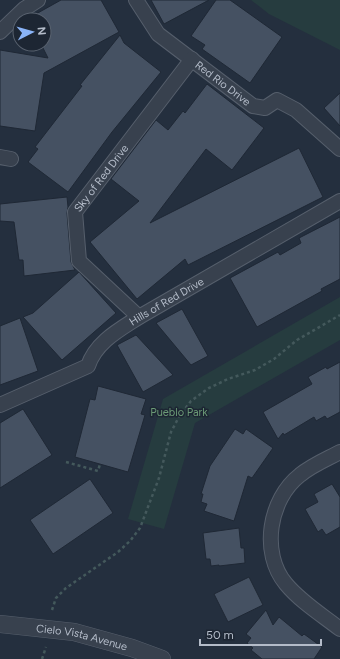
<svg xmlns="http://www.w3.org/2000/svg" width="340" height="659" viewBox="0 0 340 659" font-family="Figtree,sans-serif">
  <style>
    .green { fill: #263c3f }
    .building { fill: #455162; stroke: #1f2835 }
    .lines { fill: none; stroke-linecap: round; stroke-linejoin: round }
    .minor-casing { stroke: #565f6c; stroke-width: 16 }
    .tertiary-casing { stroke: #565f6c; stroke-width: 18 }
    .path { stroke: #44595c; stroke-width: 2.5; stroke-dasharray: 3 3; stroke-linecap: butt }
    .minor { stroke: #38414e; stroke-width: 14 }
    .tertiary { stroke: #38414e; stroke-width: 17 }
    .labels { text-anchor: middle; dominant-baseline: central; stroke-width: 3; stroke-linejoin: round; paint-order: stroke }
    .street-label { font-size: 11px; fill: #b4bcc9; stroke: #1d2633 }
    .park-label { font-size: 11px; fill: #6b9a76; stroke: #1d2633 }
  </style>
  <rect width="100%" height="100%" fill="#242f3e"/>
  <path class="green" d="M251,0H340V50L269,14Z
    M340,297V340L195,423L164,529L128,519L163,399Z"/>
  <path class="building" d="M61,0H101L119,32L44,73L35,131L0,126V50L48,58L41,44H44V20H28L27,19Z
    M151,0H209L164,24Z
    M216,0H230L282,37L250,83L202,49L205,45L191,36Z
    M120,35L124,43L161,72L112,132L68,192L28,162L38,149L35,147L82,86L80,85Z
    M207,84L264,128L232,170L206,149L150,223L299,148L323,197L188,265L185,259L137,299L90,242L139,201L111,179L156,120L168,130L183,111L185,113Z
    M340,93V126L324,108Z
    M67,197L68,207L67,213L71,262L75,270L24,276L23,260H19L14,222L0,221V204Z
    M340,217V279L321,289L322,291L257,327L230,278L278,252L280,255L301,243L299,238Z
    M79,272L116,313L62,360L23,317L33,313Z
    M182,309L208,356L191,365L156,323Z
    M20,318L38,371L0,385V326Z
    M136,335L173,375L143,392L117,345Z
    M340,362V412L327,419L325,416L316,421L314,417L284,435L283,433L278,439L263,412L312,384L308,377L326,367L327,369Z
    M98,386L146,399L141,414L145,415L128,472L75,457L90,399L95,400Z
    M23,409L52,455L0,488V423Z
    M235,429L243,434L246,429L273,448L252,478L248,476L234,521L204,511L207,504L201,502L203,494H201L210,466Z
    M90,479L113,513L53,554L30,520Z
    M332,484L340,497V527L326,535L322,529L318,532L305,509L318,502L314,494Z
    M239,528L241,548H244L245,563L219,566V565L211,566L210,559H206L203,533Z
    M249,577L263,605L228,622L214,594Z
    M266,610L273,625L279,617L302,636L304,634L322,647L314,659H262L251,650L253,648L247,643L251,638L246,634Z"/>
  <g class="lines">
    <g class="minor-casing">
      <g id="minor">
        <path id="s1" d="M136,0L158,34L253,106L265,108L277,100L296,110L340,149"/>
        <path d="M0,32L24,9L38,0"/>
        <path d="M0,157L11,159"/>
        <path id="s2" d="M139,317L79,261L75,212L192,59"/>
        <path id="s3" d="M0,405L88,366C96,342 119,330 139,317L340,201"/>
        <path d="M340,452C327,459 312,465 300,475C269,499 260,553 286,584C301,602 322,615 340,629"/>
      </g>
    </g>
    <g class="tertiary-casing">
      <g id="tertiary">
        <path id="s4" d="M0,624L74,632L132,648L162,659"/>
      </g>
    </g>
    <path class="path" d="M66,462L98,471L100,464
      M52,610L56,598L66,588L118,552L130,541L140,528L159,478L171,432L180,415L191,401L209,388L228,379L255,370L274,359L297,340L340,315
      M42,659L46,647"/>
    <use href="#minor" class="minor"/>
    <use href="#tertiary" class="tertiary"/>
  </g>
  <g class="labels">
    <g class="street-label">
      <text stroke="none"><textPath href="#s1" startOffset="122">Red Rio Drive</textPath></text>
      <text stroke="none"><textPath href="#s2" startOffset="174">Sky of Red Drive</textPath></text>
      <text stroke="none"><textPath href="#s3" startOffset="200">Hills of Red Drive</textPath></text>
      <text stroke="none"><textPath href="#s4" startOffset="83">Cielo Vista Avenue</textPath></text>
    </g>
    <g class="park-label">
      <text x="179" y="412">Pueblo Park</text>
    </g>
  </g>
  <g transform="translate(32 32) rotate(84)"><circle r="19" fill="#1d2633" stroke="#59626f"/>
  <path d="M0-3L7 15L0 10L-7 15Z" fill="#8ab4f8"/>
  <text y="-6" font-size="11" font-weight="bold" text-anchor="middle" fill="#b4bcc9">N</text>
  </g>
  <path d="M200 639v6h121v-6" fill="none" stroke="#b4bcc9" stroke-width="2"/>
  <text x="206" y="639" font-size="12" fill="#b4bcc9" stroke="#1d2633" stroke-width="3" paint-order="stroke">50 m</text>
</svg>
